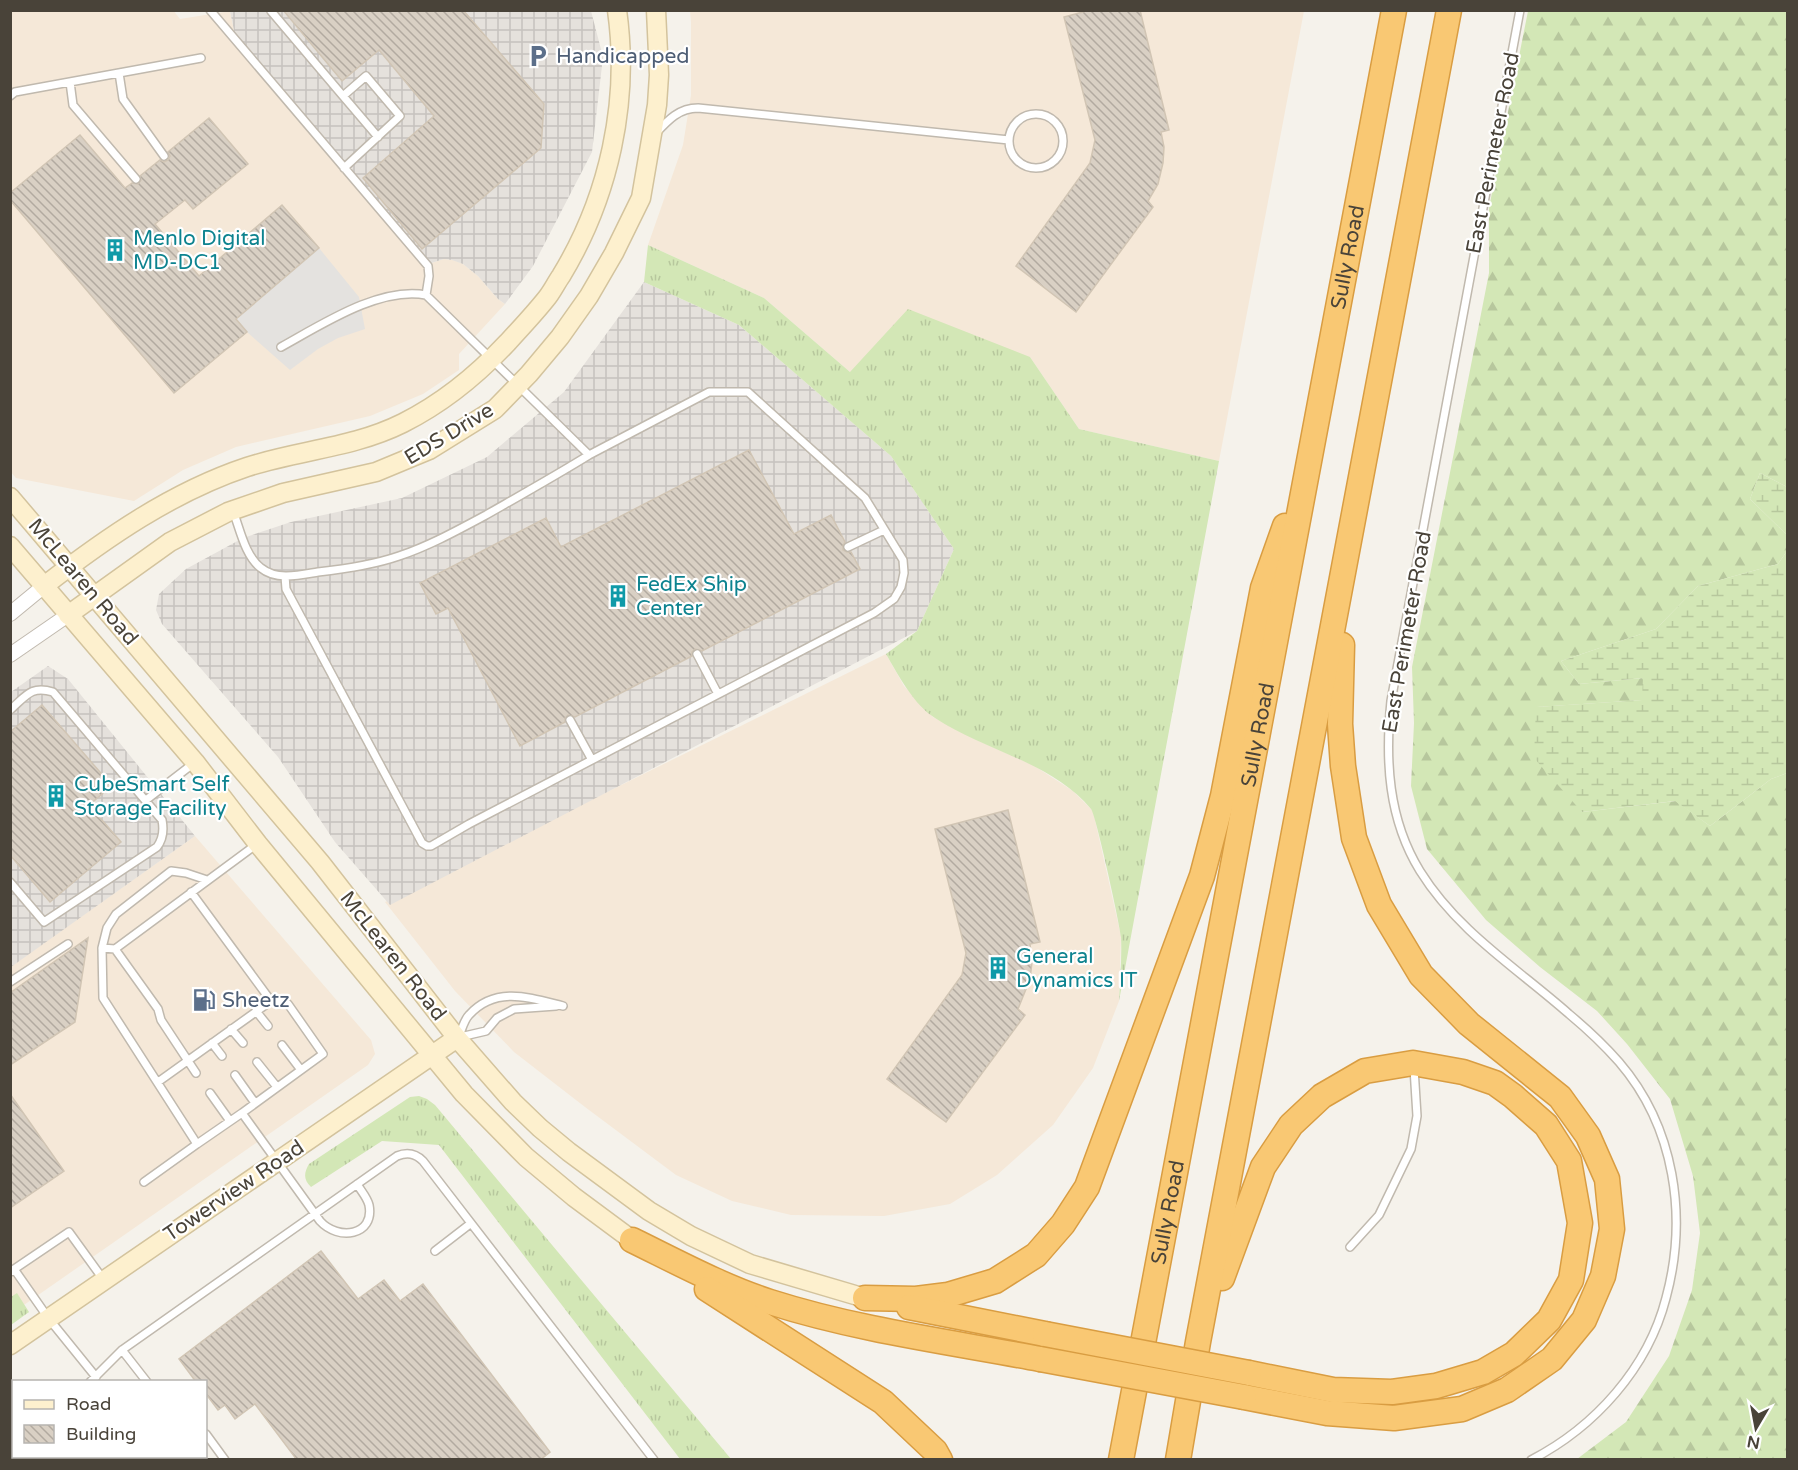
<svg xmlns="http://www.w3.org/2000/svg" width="1798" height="1470" viewBox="0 0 1798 1470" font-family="'Varela Round',sans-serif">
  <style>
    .commercial { fill: #f5e8d8 }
    .industrial { fill: url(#industrial-grid) }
    .grass { fill: url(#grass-tufts) }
    .forest { fill: url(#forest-firs) }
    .wetland { fill: url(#wetland-marsh) }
    .parking { fill: #e4e2df }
    .building { fill: url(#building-back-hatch); stroke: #d1c5b4; stroke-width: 1.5 }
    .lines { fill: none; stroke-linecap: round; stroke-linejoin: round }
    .lane-casing { stroke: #c0b9ae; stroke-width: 10 }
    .street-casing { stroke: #c0b9ae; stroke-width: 16 }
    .secondary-casing { stroke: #d3c39d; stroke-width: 21 }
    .highway-casing { stroke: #d99d42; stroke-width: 27 }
    .lane { stroke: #fff; stroke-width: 7 }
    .street { stroke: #fff; stroke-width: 14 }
    .secondary { stroke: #fdf0ce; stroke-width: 18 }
    .highway { stroke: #f9c873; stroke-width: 24 }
    .highway-bridge-casing { stroke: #d99d42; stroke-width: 27; stroke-linecap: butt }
    .highway-bridge { stroke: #f9c873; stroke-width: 24 }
    .labels { text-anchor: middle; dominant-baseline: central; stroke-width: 4.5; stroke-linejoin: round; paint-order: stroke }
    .service-label { font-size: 21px; fill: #4e5e75; stroke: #fff; text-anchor: start }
    .street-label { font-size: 21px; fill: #494339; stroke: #fff }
    .culture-label { font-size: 21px; fill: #0d838f; stroke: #fff; text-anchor: start }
  </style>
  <defs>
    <pattern id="industrial-grid" width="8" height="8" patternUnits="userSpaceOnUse" patternTransform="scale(1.5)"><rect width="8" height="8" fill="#e5e1dc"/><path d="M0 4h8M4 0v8" fill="none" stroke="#c6c2be"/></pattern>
    <pattern id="grass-tufts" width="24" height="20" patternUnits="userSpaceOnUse" patternTransform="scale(1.5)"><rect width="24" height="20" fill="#d3e7b6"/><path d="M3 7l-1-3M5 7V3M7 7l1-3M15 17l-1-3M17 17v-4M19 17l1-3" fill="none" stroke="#b7c79d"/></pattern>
    <pattern id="forest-firs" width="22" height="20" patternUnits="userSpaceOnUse" patternTransform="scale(1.5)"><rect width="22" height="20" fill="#d3e7b6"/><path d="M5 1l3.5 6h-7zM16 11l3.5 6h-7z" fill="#b7c79d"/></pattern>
    <pattern id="wetland-marsh" width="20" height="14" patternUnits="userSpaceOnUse" patternTransform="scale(1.5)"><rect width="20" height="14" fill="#d3e7b6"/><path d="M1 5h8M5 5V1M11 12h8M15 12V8" fill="none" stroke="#b7c79d"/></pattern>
    <pattern id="building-back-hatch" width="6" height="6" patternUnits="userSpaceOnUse" patternTransform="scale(1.5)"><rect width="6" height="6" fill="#d9d0c4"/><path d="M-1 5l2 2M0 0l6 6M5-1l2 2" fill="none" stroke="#b2aaa0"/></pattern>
  </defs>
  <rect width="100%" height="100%" fill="#f5f2eb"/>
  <path class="commercial" d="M173,10L180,19L230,11L237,45L428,264L444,259L453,260L463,264L478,276L498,299L505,304L459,354V370L423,394L370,416L236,447L183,470L134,501L16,478L10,471V11Z
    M690,11H1304L1219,461L1079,429L1030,357L850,372L764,298L648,245L683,145L691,95V22Z
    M886,654L904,686L933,717L979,741L1033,765L1073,791L1093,811L1121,936L1119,1001L1093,1068L1053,1125L997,1175L950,1204L884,1216L791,1215L732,1201L676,1175L585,1107L514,1052L455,991L385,902Z
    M195,836L371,1040L375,1054L368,1065L11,1314L10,967Z"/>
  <path class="industrial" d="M230,11H591L603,57L592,152L533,266L505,304L498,299L478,276L463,264L452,260L444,259L428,264L237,45Z
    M644,282L739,325L891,456L954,549L917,631L390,905L335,842L278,757L162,624L156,610L159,594L186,569L243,538L291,522L402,498L487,457L564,392Z
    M48,666L68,679L195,836L11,967V692Z"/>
  <path class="grass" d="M648,245L764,298L850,372L908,309L1030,357L1079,429L1219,461L1119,1001C1120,980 1122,958 1121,937C1120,925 1096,815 1091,809C1052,762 985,751 935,718C914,705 898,675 886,654L917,631L954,549L891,456L739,325L644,282Z
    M419,1096L427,1099L435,1105L731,1459H680L439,1145L382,1141L311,1187C303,1179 304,1173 309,1164L410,1097Z
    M17,1293L29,1312L11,1325V1297Z"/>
  <path class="forest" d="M1528,11H1787V487L1760,473L1750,499L1787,535V551L1778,564L1698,586L1656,629L1561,661L1579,684L1643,678V700L1537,707L1582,812L1676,801L1710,826L1771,779L1787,773V1459H1577L1626,1422L1669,1356L1692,1290L1700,1233L1693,1176L1670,1099L1627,1044L1597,1011L1540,967L1486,920L1427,849L1411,786L1414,723L1412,667L1489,273V208Z"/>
  <path class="wetland" d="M1760,473L1787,487V535L1750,499Z
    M1787,551V773L1771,779L1710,826L1675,801L1582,812L1534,758L1536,707L1642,700L1643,678L1579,684L1561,661L1656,629L1698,586L1778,564Z"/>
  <path class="parking" d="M319,248L359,297L365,329L338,338L318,349L290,370L247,332L236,319Z"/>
  <path class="building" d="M283,10H463L544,104L541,148L422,249L363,178L434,116L379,50L342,81Z
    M1090,10H1140L1169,130L1161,132L1164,147L1163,163L1158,184L1148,201L1153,207L1076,312L1016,266L1090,163L1095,140L1064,17Z
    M209,118L248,164L193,209L185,200L155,224L199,276L282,205L319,248L236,319L247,332L174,393L10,200V193L80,135L125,188L132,183L138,184L141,180L140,176L160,160L164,162L168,160L170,156L168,152Z
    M749,450L794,534L831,515L845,542L843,546V550L847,552H851L860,569L702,651L695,649L692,652V656L575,717L568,715L565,718V722L520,746L448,608L436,614L420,583L546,518L561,547Z
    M42,705L112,786L89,805L121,842L50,902L10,855V732Z
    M1008,810L1040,942L1030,944L1032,962L1030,979L1018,1009L1025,1015L946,1122L887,1079L962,975L966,953L935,829Z
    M88,938L75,1022L10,1065V993Z
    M10,1094L64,1171L10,1208Z
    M321,1251L358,1299L384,1280L400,1301L423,1284L550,1452L540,1460H297L255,1404L235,1419L225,1405L218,1410L206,1394V1382H196L179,1359Z"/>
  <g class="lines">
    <g class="lane-casing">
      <path id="lane" d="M210,10L428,266L429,276L426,295
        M1520,10L1391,701C1385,760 1388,819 1420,871C1458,932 1517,968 1569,1014C1587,1029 1604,1045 1619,1062C1675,1127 1688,1217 1666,1298C1648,1368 1595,1427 1531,1460
        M271,11L343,96
        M119,73L123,99L164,156
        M70,82L73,105L136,179
        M10,96L15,92L201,58
        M1009 141a27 27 0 1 1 54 0a27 27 0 1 1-54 0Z
        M656,133C668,120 679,108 698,108L1009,140
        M344,168L400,116L366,76L343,96L378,137
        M233,511C240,529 245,556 261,568C277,581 300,575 318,572C345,569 373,565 399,556C429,546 458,530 486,515C521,495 555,476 589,455L426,295C380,286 321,325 281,347
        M848,547L884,530
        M285,576L286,589L422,843L427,846H431L469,824L874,613L894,599L901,587L904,573L903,560L865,498L748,392H709L589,455
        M697,654L718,694
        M10,710C26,696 31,685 53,692L162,820C164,830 163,839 157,847L44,922L10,882
        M570,720L592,760
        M146,800L194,763
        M257,844L115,949L102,948L103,998L197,1144L242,1113L320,1221C338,1241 375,1236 369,1205C367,1197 361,1191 357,1184
        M102,948L107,928L116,914L171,871L186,873L207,880
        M115,949L158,1009L161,1020L196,1073
        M10,982L68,944
        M256,1011L268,1026
        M231,1029L243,1043
        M459,1036C462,1029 464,1020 469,1015C496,985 531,998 563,1006
        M460,1037L486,1031L497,1018L514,1009L556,1006
        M212,1043L222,1056
        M282,1045L301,1070
        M257,1062L277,1087
        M235,1075L255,1103
        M158,1082L271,1001L191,892
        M210,1093L230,1121
        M242,1113L323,1054L288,1004L271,1001
        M144,1182L197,1144
        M1350,1247L1379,1215L1411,1149L1417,1116L1414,1068
        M435,1251L470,1224
        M14,1269L49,1319L96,1377
        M10,1272L69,1232L103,1279
        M90,1382L122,1350
        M147,1382L122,1350L397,1156C407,1152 415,1153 423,1161L654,1460
        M206,1434L225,1460
        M25,1456L27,1460"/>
    </g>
    <g class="street-casing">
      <path id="street" d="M10,614L44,586
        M10,655L68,615"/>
    </g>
    <g class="secondary-casing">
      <path id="secondary" d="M10,497L320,862L457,1038L513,1102L540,1128L569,1152L649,1211L691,1236L750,1264L865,1298
        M10,546L195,762L258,844L464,1094L526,1157L574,1197L632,1240
        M44,586C106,538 172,492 247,467C299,450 353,448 403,423C443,403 477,375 507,343C520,329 534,314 546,299C552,292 556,283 561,276C609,197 630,102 617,10
        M68,615L170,542L228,512L283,493L376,472L429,450L495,409L529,374L560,337L589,296L614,253L641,198L657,105L659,75L656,10
        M10,1345L457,1038"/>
    </g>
    <g class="highway-casing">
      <g id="highway">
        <path d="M632,1240C677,1262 723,1287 770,1302C858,1330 950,1342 1040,1359"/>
        <path d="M1222,1278L1263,1167L1291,1125L1322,1096L1365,1071L1413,1063L1463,1072L1495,1083L1513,1096L1546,1125L1569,1161L1580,1223L1571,1280L1549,1320L1514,1354L1483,1372L1436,1386L1392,1392L1333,1390L1249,1373"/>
        <path d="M707,1289L883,1402L935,1451L940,1460"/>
        <path d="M865,1298L916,1299L948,1295L995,1281L1036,1255L1063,1224L1087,1187L1202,876L1223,796L1263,588L1285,526"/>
        <path d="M909,1307L1045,1334"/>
        <path d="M1244,1397L1327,1413L1394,1418L1462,1409L1507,1390L1552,1359L1584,1320L1603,1276L1612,1229L1607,1179L1588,1136L1560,1097L1469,1024L1421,975L1379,905L1354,838L1343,766L1340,724L1342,645"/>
        <path id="s1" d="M1121,1460L1394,10"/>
        <path d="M1178,1460L1198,1342L1449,10"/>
      </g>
    </g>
    <use href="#lane" class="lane"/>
    <use href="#street" class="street"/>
    <use href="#secondary" class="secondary"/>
    <use href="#highway" class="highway"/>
    <g class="highway-bridge-casing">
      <path id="highway-bridge" d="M1045,1334L1249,1373
        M1040,1359L1244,1397"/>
    </g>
    <use href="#highway-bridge" class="highway-bridge"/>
  </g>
  <defs>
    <g id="parking-bare" transform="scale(1.8)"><path d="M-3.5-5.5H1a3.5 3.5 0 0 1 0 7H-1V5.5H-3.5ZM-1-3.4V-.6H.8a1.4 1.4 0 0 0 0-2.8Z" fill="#5c6f8a" stroke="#fff" stroke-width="2.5" paint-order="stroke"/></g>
    <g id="building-bare" transform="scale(1.8)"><path d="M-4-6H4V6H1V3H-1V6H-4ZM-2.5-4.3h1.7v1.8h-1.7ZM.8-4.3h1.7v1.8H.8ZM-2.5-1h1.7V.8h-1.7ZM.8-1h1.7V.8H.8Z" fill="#0f9aa8" stroke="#fff" stroke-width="2.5" paint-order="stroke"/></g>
    <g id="fuel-bare" transform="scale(1.8)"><path d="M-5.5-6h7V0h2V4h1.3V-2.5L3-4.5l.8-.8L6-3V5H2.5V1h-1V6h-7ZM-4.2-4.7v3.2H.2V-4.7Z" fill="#5c6f8a" stroke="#fff" stroke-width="2.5" paint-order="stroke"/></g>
  </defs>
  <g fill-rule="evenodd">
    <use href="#parking-bare" x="538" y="56"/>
    <use href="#building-bare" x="115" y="250"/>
    <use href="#building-bare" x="618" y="596"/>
    <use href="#building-bare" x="56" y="796"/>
    <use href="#building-bare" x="998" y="968"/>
    <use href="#fuel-bare" x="204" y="1000"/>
  </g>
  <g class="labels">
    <g class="service-label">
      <text x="556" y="56">Handicapped</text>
      <text x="222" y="1000">Sheetz</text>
    </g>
    <g class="street-label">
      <text transform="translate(1493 153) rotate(-79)">East Perimeter Road</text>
      <text stroke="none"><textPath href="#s1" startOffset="1224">Sully Road</textPath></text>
      <text transform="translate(449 434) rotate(-31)">EDS Drive</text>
      <text transform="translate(83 582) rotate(50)">McLearen Road</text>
      <text transform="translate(1407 632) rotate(-80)">East Perimeter Road</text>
      <text stroke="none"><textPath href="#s1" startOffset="738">Sully Road</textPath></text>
      <text transform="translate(393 956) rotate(52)">McLearen Road</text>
      <text transform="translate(234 1191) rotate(-34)">Towerview Road</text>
      <text stroke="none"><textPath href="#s1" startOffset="252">Sully Road</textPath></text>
    </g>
    <g class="culture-label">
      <text x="133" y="238">Menlo Digital<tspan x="133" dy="24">MD-DC1</tspan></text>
      <text x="636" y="584">FedEx Ship<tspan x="636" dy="24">Center</tspan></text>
      <text x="74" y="784">CubeSmart Self<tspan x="74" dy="24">Storage Facility</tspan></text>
      <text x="1016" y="956">General<tspan x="1016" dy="24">Dynamics IT</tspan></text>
    </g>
  </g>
  <rect width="1798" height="1470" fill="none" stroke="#494339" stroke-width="24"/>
  <rect x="12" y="1380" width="195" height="78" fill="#ffffff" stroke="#b6b4b0" stroke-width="1.5"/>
  <rect x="24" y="1400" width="30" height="9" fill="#fdf0ce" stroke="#b6b4b0" stroke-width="1.5"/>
  <text x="66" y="1410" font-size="18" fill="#494339">Road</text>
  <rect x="24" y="1425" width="30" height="18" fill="url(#building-back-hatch)" stroke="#b6b4b0" stroke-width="1.5"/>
  <text x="66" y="1440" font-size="18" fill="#494339">Building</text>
  <g transform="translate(1756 1428) rotate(190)" stroke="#ffffff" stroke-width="4.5" paint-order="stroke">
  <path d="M0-4.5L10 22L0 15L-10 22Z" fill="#494339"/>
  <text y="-9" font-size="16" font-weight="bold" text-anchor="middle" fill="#494339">N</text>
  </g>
</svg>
